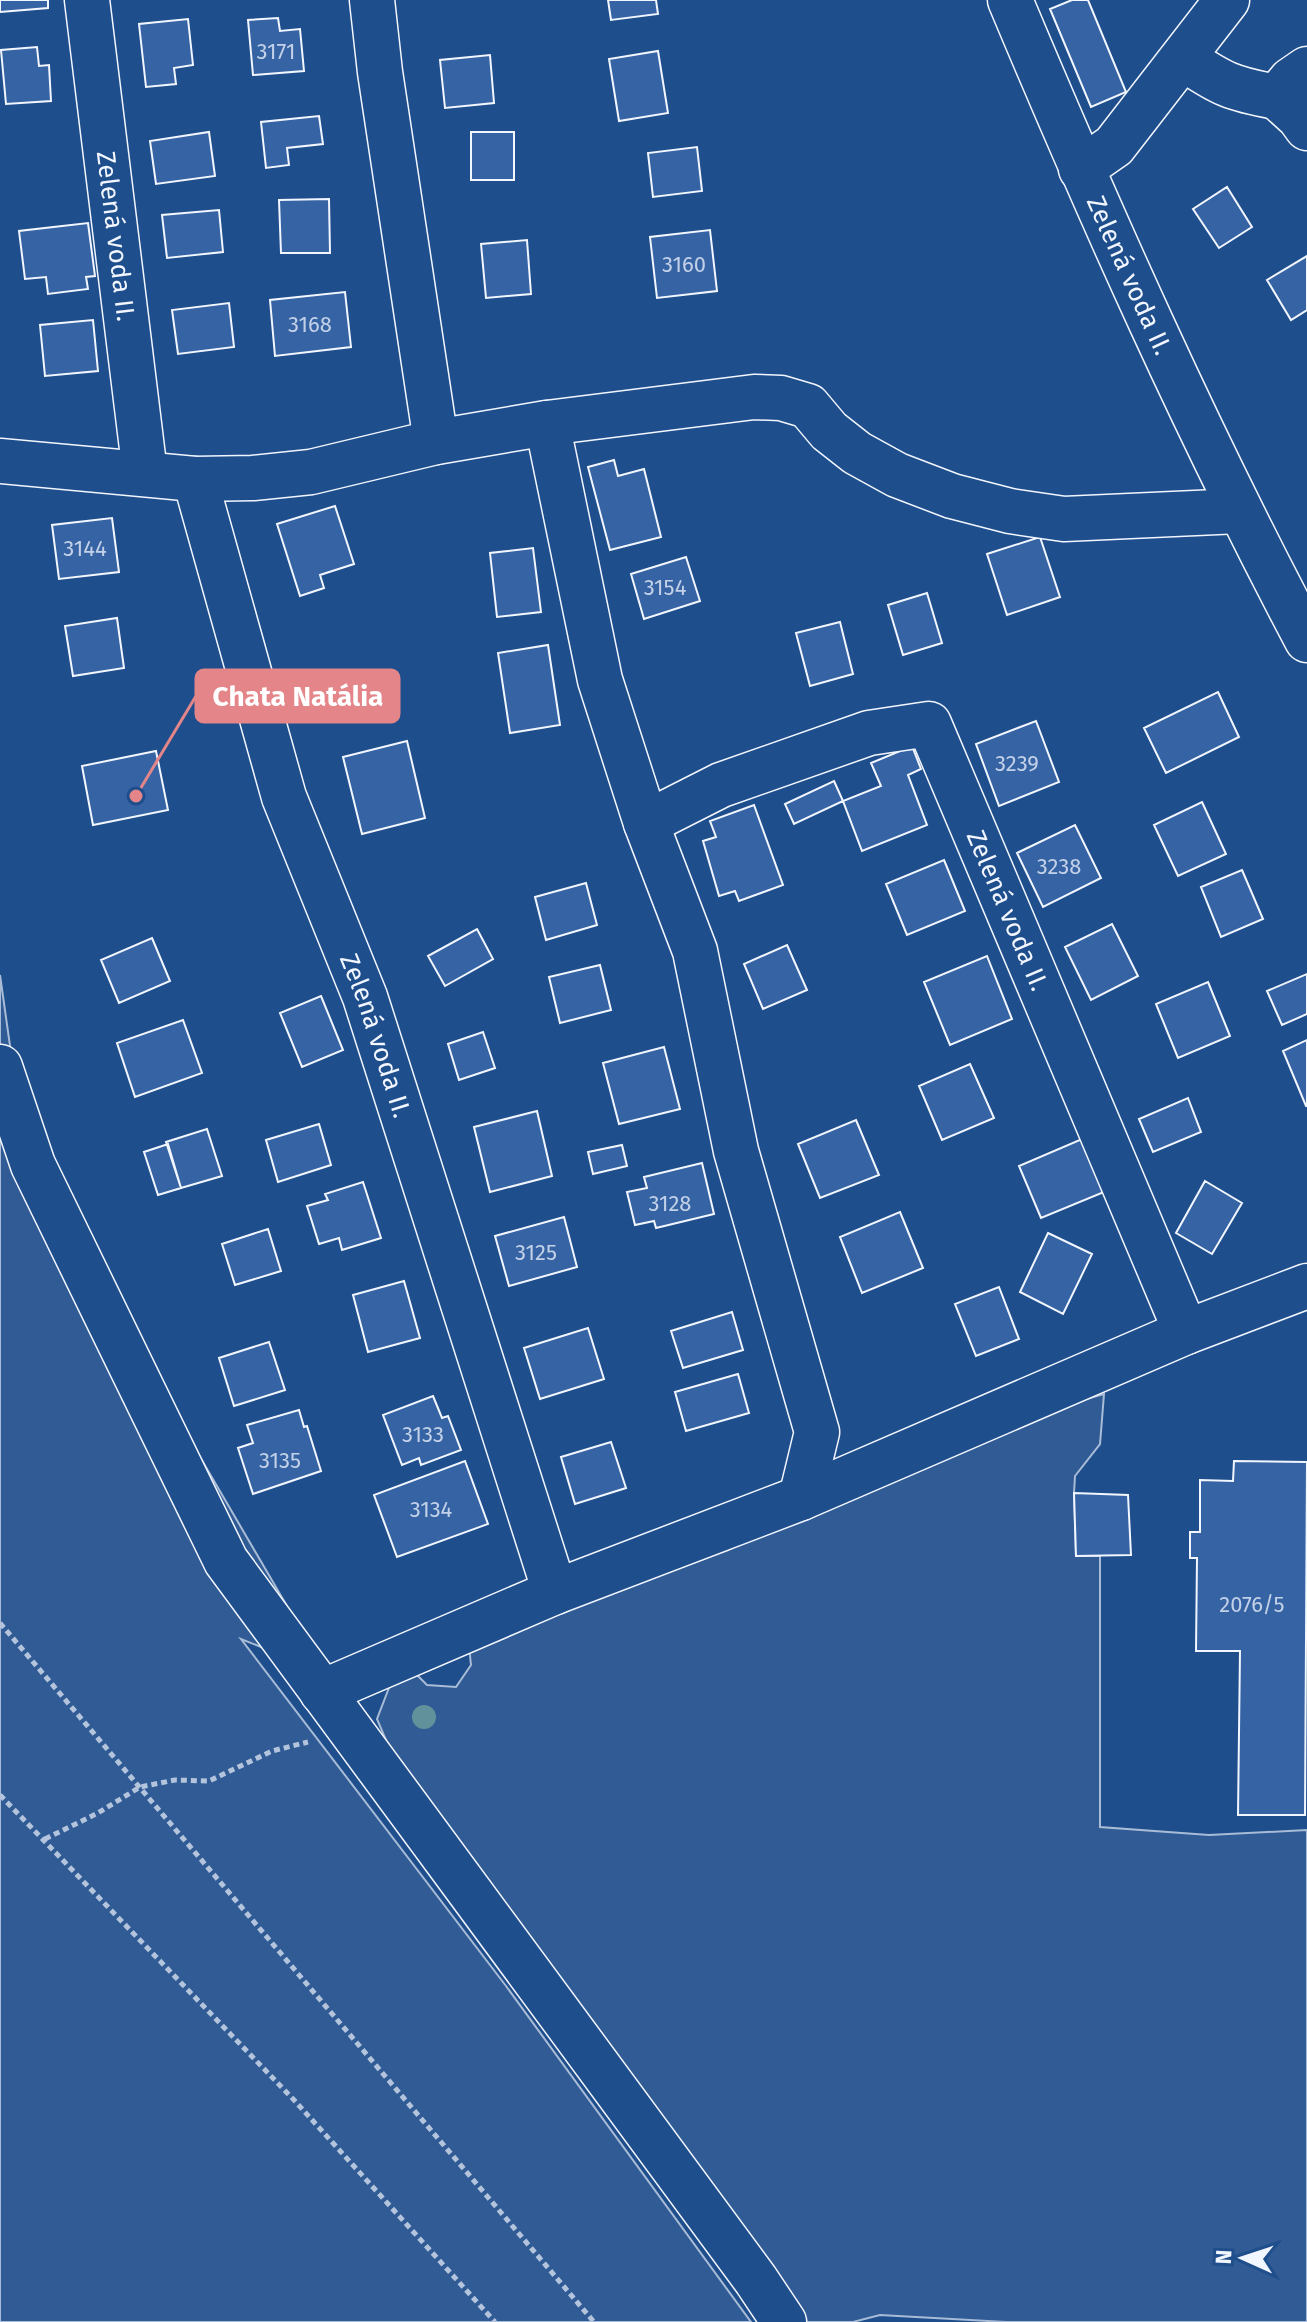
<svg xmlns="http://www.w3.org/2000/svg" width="1307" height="2322" viewBox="0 0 1307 2322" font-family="'Fira Sans',sans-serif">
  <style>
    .built { fill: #305b95; stroke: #a8bbd7; stroke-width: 2 }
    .building { fill: #3563a3; stroke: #f2f6ff; stroke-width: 2 }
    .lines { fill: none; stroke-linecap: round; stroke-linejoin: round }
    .minor-casing { stroke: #f2f6ff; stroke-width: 47 }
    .path { stroke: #b3c4dc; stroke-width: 5; stroke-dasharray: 6 4; stroke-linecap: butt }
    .minor { stroke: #1f4e8c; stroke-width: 44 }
    .tree { fill: #61919a }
    .labels { text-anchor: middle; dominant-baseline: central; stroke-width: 6; stroke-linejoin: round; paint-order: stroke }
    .number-label { font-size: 22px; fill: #c3d1e8 }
    .street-label { font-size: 26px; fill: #f2f6ff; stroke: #1f4e8c }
    .leader { fill: none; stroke: #e38589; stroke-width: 3 }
    .callout-dot { fill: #e38589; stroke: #1f4e8c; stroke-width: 3 }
    .callout { fill: #e38589; stroke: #e38589; stroke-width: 3 }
    .callout-label { font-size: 28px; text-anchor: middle; font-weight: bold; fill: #fff }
  </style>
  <rect width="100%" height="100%" fill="#1f4e8c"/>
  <path class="built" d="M0,975L13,1067L147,1366L326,1673L241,1639L506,1986L751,2322H0Z
    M1104,1394L1100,1444L1075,1476L1074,1493L1076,1556H1100V1827L1209,1835L1307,1830V2322H1006L880,2315L853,2322H797L388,1745L377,1719L392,1680L415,1673L427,1685L456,1687L471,1665L469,1646L728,1550L867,1481L1040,1412Z"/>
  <path class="building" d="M0,0H48V8L0,12Z
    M608,0H656L658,14L611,20Z
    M1072,0H1088L1126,92L1091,107L1050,9Z
    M278,18L280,31L300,29L304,71L253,75L248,20Z
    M188,19L193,65L174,68L176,84L146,87L139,24Z
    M37,47L39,66L49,65L51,101L6,104L1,50Z
    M658,51L668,113L619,121L609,59Z
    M490,55L494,103L445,108L440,60Z
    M319,116L323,144L287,148L289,165L266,168L261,122Z
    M209,132L215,176L156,184L150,141Z
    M471,132H514V180H471Z
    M697,147L702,191L653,197L648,153Z
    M1227,187L1252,227L1219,248L1193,209Z
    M329,199L330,253H281L279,200Z
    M219,210L223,252L167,258L162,215Z
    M88,223L95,276L86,277L88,289L48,294L46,277L25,279L19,231Z
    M710,230L717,291L657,298L650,237Z
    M527,240L531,294L486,298L481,244Z
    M1307,256V310L1291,320L1267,280Z
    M345,292L351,347L275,356L270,300Z
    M229,303L234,347L178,354L172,310Z
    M93,320L98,371L45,376L40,325Z
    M614,460L618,476L644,469L661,537L610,550L588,467Z
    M335,506L354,564L320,575L324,588L300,596L277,524Z
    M112,518L119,572L59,579L52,525Z
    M1040,537L1060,597L1007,615L987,554Z
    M533,548L541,612L497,617L490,553Z
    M686,557L700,601L644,619L631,574Z
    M927,593L942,643L903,655L888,605Z
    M117,618L124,668L73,676L65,626Z
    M840,622L853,674L810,686L796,633Z
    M548,645L560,725L510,733L498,653Z
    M1218,692L1239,737L1166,773L1144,728Z
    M1036,721L1059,782L999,806L976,744Z
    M407,741L425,818L362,834L343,757Z
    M912,746L921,769L908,775L927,825L862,851L843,801L881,786L871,763Z
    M156,751L168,810L93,825L82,766Z
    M834,781L843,801L794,824L785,804Z
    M1202,802L1226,854L1178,876L1154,825Z
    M754,805L783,885L739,901L735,891L719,896L703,841L716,837L710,821Z
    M1075,825L1101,878L1043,907L1017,853Z
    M944,860L965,911L907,935L886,884Z
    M1242,870L1263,919L1221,937L1201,887Z
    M586,883L597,925L546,940L535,897Z
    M1112,924L1138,976L1091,1000L1065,947Z
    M477,929L493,959L445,986L428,956Z
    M152,938L170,981L119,1003L101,960Z
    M787,945L807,990L763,1009L744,964Z
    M987,956L1012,1019L950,1045L924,982Z
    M600,965L611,1010L560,1023L549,977Z
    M1307,974V1014L1282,1025L1267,991Z
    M1208,982L1230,1036L1178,1058L1156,1004Z
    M321,996L343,1050L302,1067L280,1013Z
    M183,1020L202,1073L135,1097L117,1043Z
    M483,1032L495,1068L459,1080L448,1044Z
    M1307,1040V1106H1306L1283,1051Z
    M664,1047L680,1109L619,1124L603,1063Z
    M970,1064L994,1118L942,1140L919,1086Z
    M1188,1098L1201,1132L1153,1152L1139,1119Z
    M537,1111L552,1176L490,1192L474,1127Z
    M856,1120L879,1175L820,1198L798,1144Z
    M319,1124L331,1165L278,1182L266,1140Z
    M207,1129L222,1176L181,1188L166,1142Z
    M1082,1139L1104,1192L1041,1218L1019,1166Z
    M168,1144L181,1188L158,1195L144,1152Z
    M622,1145L627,1166L593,1174L588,1152Z
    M702,1163L714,1214L656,1228L654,1221L635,1225L627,1192L647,1188L644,1177Z
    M1205,1181L1242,1203L1212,1254L1176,1233Z
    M363,1182L381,1238L342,1250L339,1238L319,1244L307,1206L328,1200L325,1194Z
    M900,1212L923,1268L862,1293L840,1237Z
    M564,1217L577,1267L509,1286L495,1236Z
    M268,1229L281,1271L235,1285L222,1244Z
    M1048,1233L1092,1254L1063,1314L1020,1292Z
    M404,1281L420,1338L368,1352L353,1295Z
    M999,1287L1019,1339L976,1356L955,1304Z
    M732,1312L743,1350L683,1368L671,1331Z
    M588,1328L604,1379L540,1399L524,1348Z
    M269,1342L285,1390L234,1406L219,1358Z
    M738,1374L749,1413L686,1431L675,1392Z
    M433,1396L442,1418L448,1416L461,1450L421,1465L419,1458L402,1465L383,1415Z
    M299,1410L304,1427L307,1426L321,1471L253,1494L238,1448L253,1443L247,1425Z
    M611,1442L626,1488L575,1504L561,1457Z
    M465,1461L488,1524L397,1557L374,1495Z
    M1234,1461L1307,1462L1305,1815H1238L1240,1651H1196L1197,1558H1190V1532H1200V1480L1233,1481Z
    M1074,1493L1128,1495L1131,1555L1076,1556Z"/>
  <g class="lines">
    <g class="minor-casing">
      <g id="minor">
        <path id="s1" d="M87,0L145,473"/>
        <path d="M372,0L380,72L436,442"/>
        <path id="s2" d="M1010,0C1101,217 1197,432 1307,640"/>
        <path d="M1183,58C1221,84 1232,89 1277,97L1291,80L1307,69"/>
        <path d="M1277,97L1299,117L1307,128"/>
        <path d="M1081,169L1114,146L1227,0"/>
        <path d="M547,423L600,680L646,823L695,951L736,1151L817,1432L801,1498"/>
        <path d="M0,461L195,479L253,478L311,472L436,442L547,423L754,397L781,398L808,406L829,431L857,453L897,475L952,496L1010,511L1064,519L1239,511"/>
        <path id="s3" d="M195,479L284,797L365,997L555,1592"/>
        <path id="s4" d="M646,823L721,785L869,733L929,724L1186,1332"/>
        <path d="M0,1067L33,1165L226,1561L756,2280L784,2322"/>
        <path d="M322,1692L555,1592L801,1498L1186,1332L1307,1286"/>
      </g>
    </g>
    <path class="path" d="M0,1623L594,2322
      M0,1795L294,2100L495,2322
      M45,1839L98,1813L140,1787L175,1780L209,1781L272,1751L308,1742"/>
    <use href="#minor" class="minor"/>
  </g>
  <circle class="tree" cx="424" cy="1717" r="12"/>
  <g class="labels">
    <g class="number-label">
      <text x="276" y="51">3171</text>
      <text x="684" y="264">3160</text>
      <text x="310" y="324">3168</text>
      <text x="85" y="548">3144</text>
      <text x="665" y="587">3154</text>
      <text x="1017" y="763">3239</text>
      <text x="1059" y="866">3238</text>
      <text x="670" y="1203">3128</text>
      <text x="536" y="1252">3125</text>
      <text x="423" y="1434">3133</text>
      <text x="280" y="1460">3135</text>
      <text x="431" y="1509">3134</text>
      <text x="1252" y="1604">2076/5</text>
    </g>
    <g class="street-label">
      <text stroke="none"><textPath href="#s1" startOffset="238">Zelená voda II.</textPath></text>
      <text stroke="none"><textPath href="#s2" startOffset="300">Zelená voda II.</textPath></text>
      <text stroke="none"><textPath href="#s4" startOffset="504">Zelená voda II.</textPath></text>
      <text stroke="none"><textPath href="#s3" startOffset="586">Zelená voda II.</textPath></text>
    </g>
  </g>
  <path class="leader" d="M136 796L196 696"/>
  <circle class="callout-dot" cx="136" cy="796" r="8"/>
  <rect class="callout" x="196" y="670" width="203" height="52" rx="8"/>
  <g class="callout-label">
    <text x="298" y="706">Chata Natália</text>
  </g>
  <g transform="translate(1243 2258) rotate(273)" stroke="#1f4e8c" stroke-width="6" paint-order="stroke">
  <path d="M0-6L14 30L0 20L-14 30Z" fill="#f2f6ff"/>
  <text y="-12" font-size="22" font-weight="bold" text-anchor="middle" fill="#f2f6ff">N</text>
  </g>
</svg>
